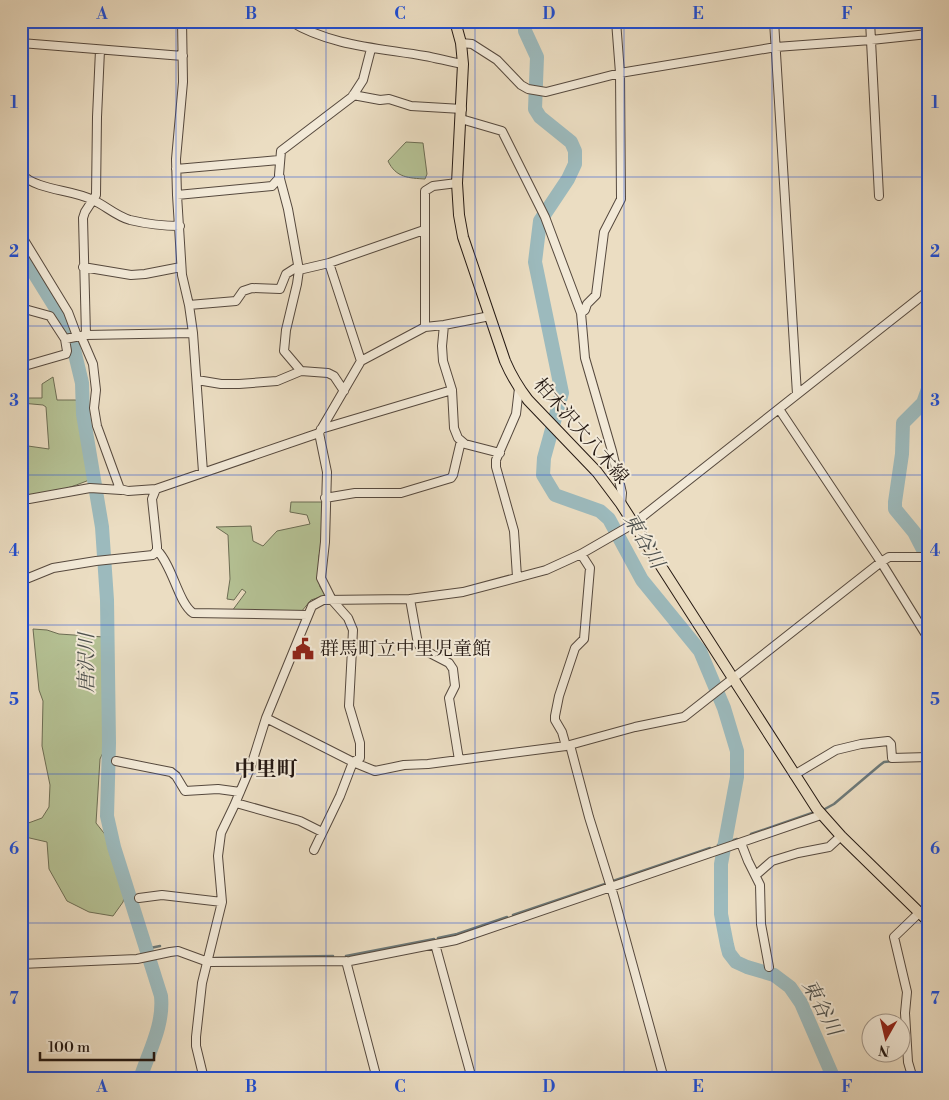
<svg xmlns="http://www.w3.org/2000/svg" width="949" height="1100" viewBox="0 0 949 1100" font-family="'Libre Bodoni','Noto Serif JP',serif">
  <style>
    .green { fill: #b5c295; stroke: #6c6d54 }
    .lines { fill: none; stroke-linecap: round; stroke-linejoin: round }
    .stream { stroke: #6c7979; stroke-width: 2.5 }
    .river { stroke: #9cbabd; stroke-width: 14 }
    .minor-casing { stroke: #56493e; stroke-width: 10 }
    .major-casing { stroke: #241812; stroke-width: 12 }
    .minor { stroke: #f2e9d7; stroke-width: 8 }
    .major { stroke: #ebddc2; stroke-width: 10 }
    .grid { fill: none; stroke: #1d4ed8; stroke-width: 1; stroke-opacity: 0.55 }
    .labels { text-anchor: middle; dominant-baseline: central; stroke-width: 4; stroke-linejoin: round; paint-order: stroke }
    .street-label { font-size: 19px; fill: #241812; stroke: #f2e9d7 }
    .poi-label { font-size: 19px; fill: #241812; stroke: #f2e9d7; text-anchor: start }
    .water-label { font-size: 20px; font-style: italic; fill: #4e514e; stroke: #f2e9d7 }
    .quarter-label { font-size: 21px; font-weight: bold; fill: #241812; stroke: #f2e9d7 }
    .neatline { fill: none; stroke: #1d4ed8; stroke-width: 2 }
    .grid-label { font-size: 16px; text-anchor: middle; font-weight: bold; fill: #1d4ed8 }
  </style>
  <rect width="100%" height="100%" fill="#ebddc2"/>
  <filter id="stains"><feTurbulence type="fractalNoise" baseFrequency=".004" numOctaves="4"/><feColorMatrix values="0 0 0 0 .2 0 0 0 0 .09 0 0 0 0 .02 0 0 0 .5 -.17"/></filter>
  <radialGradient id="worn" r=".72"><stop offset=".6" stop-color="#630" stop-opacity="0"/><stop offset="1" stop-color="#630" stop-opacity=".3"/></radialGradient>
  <path class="green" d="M406,142L423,143L427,174L425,179C409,178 396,178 388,161Z
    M53,377L57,400H76L89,440L94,478C70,488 47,496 21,496V447L28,446L49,449L46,407L43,405L21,403V398H42V384Z
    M291,502H322V543L319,556L320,587L326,595L311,600L301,612L232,611L246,592L242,589L234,600L227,599L230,579L228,535L216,527L251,526L253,541L263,546L277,531L310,524L307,515L290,512Z
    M33,629L47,630L59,634L104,637L108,686L110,737L100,759L96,823L115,847L127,885L123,902L113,916L89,912L67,901L49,869L47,842L21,836L23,825L42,818L49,807L50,785L42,746L43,701L39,690Z"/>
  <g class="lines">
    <path class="stream" d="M823,810L834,804L880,765L884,762L894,761
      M751,834L812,813
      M718,845L737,839
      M613,881L710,848
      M513,915L605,884
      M438,938L457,934L507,917
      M141,950L160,946
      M346,956L434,939
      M215,958L333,956"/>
    <path class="river" d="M525,21V31L537,57L535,109L540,117L571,142L575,151V164L568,179L540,221L535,262L562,393L544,458L543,475L555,495L600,511L609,519L642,580L700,651L724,708L737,751V777L721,864V914L727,945L729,953L736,962L747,967L774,975L790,987L801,1003L834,1079
      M21,252L57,310L70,333L82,383L83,414L102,527L107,600L109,743L107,816L114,847L161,996C164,1025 149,1051 140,1079
      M928,389L923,403L903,423L902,454L895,502V509L914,532L928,559"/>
    <g class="minor-casing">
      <path id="minor" d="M182,21L183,82L176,159L177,195L182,275L189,305L193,333L203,472
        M290,21C330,46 380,48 425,56C437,58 450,62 463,64
        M774,21L797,394
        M870,21L879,196
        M21,43L183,56
        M461,43L472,44L497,60L521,85L528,89L546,92L620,73L776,47L871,40L928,34
        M353,95L380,100L389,99L411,106L462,109
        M461,119L502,131L545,217L581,313L585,358L612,451L622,493L621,504
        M176,169L279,160
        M21,174C38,191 72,189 93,200C106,206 116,216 130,220C147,224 163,226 180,226
        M177,195L272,186L280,177
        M21,235L68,312L77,336
        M329,263L361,361
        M83,267L131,275L145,274L181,267
        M299,270L329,263L424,230
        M189,305L236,301L243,291L252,288L280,289L286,274L297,267
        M21,308L50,316L65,339L86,335L193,333
        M581,313L585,310L587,304L596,295L604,232L621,199L620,73L616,21
        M444,325L442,346L443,361L452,390L454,428L458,438L465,444L500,453
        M425,327V191L433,186L457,183
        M86,335L83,218L85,212L96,195L97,117L100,50
        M81,336L93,364L96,390L94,408L97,426L120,489L128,491L156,489
        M21,367L66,354L67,351L65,339
        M301,371L284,351L286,330L297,284L299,270L288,209L279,175L281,151L352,97L363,80L371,49
        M197,380L221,384H239L277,381L301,371L328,373L334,376L344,391
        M779,409L881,562L928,638
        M321,429L452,390
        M325,498L355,493H401L451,478L453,475L461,441
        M21,499H29L90,488L121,490
        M157,550C173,567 178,602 193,613L308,615
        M517,577L514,531L496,467V460L516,414L519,388
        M21,581L53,568L96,561L153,555L157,550V546L152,499L156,489L319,433L361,361L425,327L444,325L490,316
        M410,599L418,644L422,649L449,663L453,669L455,686L449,698L459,760
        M266,718L353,762L375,771L404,765L428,764L566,746L635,727L684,717L881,562L889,557H928
        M570,745L589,817L614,897L664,1079
        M566,746L562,732L555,720V716L559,696L575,648L584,639L590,568L581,554
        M116,761L171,772L176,776L185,791L218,789L240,792
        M794,775L836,750L861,744L888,741L891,744L892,758L928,757
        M236,803L300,821L322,832
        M741,843L748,861L760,885L761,924L769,967
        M314,850L340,796L353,762L360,758V743L349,706L353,630L348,618L332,600L321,578L325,542L327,472L319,433
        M756,875L772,861L798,853L829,847L841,836
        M139,898L162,895L222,902
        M435,944L472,1079
        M346,961L377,1079
        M21,964L137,959L170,952L178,951L208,962L350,961L456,940L821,815
        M204,1079L196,1046V1037L202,983L222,902L218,856L221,833L234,806L251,766L266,718L312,606L323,600L410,599L463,592L546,570L581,554L633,524L928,291
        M913,1079L908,1062L905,1013L907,992L894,937L920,912"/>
    </g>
    <g class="major-casing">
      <path id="major" d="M455,21L461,43L463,64L457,183L459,215L463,237L505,361C511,375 518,387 528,400L597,472L621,504L817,809L841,836L928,921"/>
    </g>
    <use href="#minor" class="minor"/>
    <use href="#major" class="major"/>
  </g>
  <path class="grid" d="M176,21V1079M326,21V1079M475,21V1079M624,21V1079M772,21V1079M21,177H928M21,326H928M21,475H928M21,625H928M21,774H928M21,923H928"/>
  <defs>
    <g id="civic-bare" transform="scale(1.725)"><path d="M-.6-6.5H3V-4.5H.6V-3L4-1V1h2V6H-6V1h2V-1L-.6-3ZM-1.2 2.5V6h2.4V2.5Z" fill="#8f2418" stroke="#f2e9d7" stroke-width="2.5" paint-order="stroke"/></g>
  </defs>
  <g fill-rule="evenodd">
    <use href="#civic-bare" x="303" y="649"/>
  </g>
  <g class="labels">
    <g class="street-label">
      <text transform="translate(581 431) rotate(49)">柏木沢大八木線</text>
    </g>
    <g class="poi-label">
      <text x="320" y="649">群馬町立中里児童館</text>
    </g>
    <g class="water-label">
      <text transform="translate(643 541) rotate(60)">東谷川</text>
      <text transform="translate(87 663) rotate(-90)">唐沢川</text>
      <text transform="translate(821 1008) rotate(62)">東谷川</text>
    </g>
    <g class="quarter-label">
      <text x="266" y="770">中里町</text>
    </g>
  </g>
  <rect width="949" height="1100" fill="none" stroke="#ebddc2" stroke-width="55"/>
  <g transform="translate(886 1038) rotate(188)"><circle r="24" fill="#f2e9d7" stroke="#a09588"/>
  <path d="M0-4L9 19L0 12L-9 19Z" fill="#8f2418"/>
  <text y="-8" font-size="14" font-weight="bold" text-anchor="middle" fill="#241812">N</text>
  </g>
  <path d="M40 1052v8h114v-8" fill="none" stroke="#241812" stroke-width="2.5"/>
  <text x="48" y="1052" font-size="15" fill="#241812" stroke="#f2e9d7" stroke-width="4" paint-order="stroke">100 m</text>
  <rect x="28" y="28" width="894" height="1044" class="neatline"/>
  <g class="grid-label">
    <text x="102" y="19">A</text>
    <text x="251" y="19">B</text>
    <text x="400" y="19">C</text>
    <text x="549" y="19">D</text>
    <text x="698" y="19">E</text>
    <text x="847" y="19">F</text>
    <text x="14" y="108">1</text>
    <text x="935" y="108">1</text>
    <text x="14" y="257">2</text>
    <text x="935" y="257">2</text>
    <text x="14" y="406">3</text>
    <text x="935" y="406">3</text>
    <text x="14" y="556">4</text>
    <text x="935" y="556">4</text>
    <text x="14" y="705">5</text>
    <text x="935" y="705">5</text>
    <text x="14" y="854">6</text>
    <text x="935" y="854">6</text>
    <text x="14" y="1004">7</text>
    <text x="935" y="1004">7</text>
    <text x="102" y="1092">A</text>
    <text x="251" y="1092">B</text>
    <text x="400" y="1092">C</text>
    <text x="549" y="1092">D</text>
    <text x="698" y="1092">E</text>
    <text x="847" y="1092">F</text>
  </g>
  <rect width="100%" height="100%" filter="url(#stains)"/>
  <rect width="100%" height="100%" fill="url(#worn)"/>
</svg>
